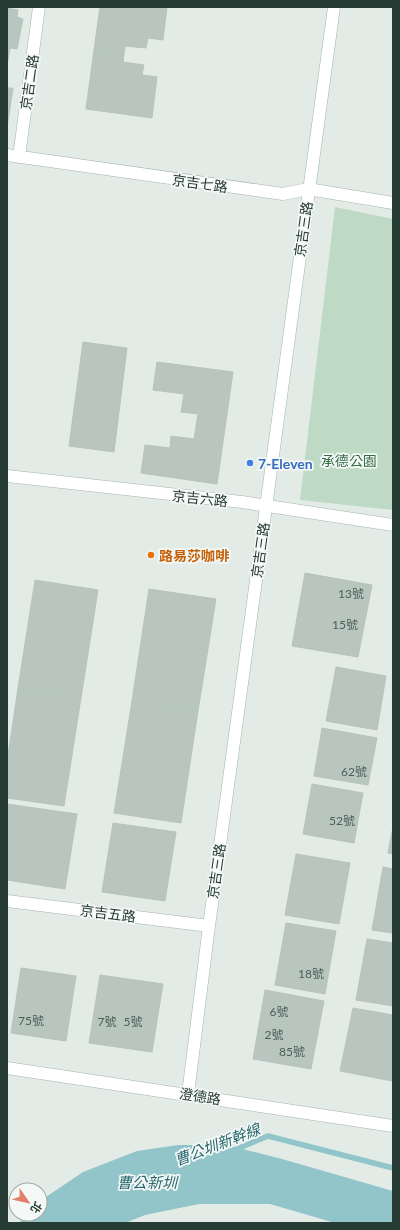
<svg xmlns="http://www.w3.org/2000/svg" width="400" height="1230" viewBox="0 0 400 1230" font-family="Lato,'Noto Sans TC',sans-serif">
  <style>
    .green { fill: #bfdac4 }
    .water { fill: #92c5ca }
    .lines { fill: none; stroke-linecap: round; stroke-linejoin: round }
    .stream { stroke: #92c5ca; stroke-width: 5.5 }
    .building { fill: #b9c6c0; stroke: #b6c4be }
    .minor-casing { stroke: #a6b3ad; stroke-width: 13 }
    .minor { stroke: #fff; stroke-width: 12 }
    .shop-dot { fill: #3f7fe0; stroke: #f4f8f6; stroke-width: 1.5 }
    .food-dot { fill: #e8710a; stroke: #f4f8f6; stroke-width: 1.5 }
    .labels { text-anchor: middle; dominant-baseline: central; stroke-width: 3.5; stroke-linejoin: round; paint-order: stroke }
    .number-label { font-size: 12px; fill: #4a5e56 }
    .street-label { font-size: 14px; fill: #253b33; stroke: #f4f8f6 }
    .park-label { font-size: 14px; fill: #346d46; stroke: #f4f8f6 }
    .shop-label { font-size: 14px; font-weight: bold; fill: #366cbe; stroke: #f4f8f6; text-anchor: start }
    .food-label { font-size: 14px; font-weight: bold; fill: #c56008; stroke: #f4f8f6; text-anchor: start }
    .water-label { font-size: 15px; font-style: italic; fill: #266870; stroke: #f4f8f6 }
  </style>
  <rect width="100%" height="100%" fill="#e3ebe7"/>
  <path class="green" d="M335,207L393,219V510L300,500Z"/>
  <path class="water" d="M178,1145H227L282,1159L393,1191V1223H335L270,1204H199L145,1215L125,1223H19L27,1214H40V1201L83,1172L137,1151Z"/>
  <g class="lines">
    <path class="stream" d="M232,1151L268,1136L393,1168"/>
  </g>
  <path class="building" d="M100,7H167L163,40L148,38L146,48L125,46L124,54L94,50Z
    M7,8L18,10L17,17L23,19L17,49L10,48L7,66Z
    M94,50L124,54L123,62L144,65L142,75L157,77L152,118L86,109Z
    M7,88H13L7,128Z
    M83,342L127,348L114,452L69,446Z
    M157,362L233,372L217,484L141,473L145,445L170,448L171,436L194,439L198,414L181,412L184,394L153,390Z
    M305,573L372,585L358,657L292,646Z
    M35,580L98,590L81,698L18,688Z
    M149,589L216,599L198,711L132,701Z
    M336,667L386,676L377,730L326,721Z
    M18,688L81,698L64,806L7,798V762Z
    M132,701L198,711L181,823L114,813Z
    M322,728L377,738L368,785L314,776Z
    M312,784L363,793L354,843L303,834Z
    M7,804L77,814L65,889L7,880Z
    M113,823L176,832L165,901L102,892Z
    M393,827V854L388,853Z
    M296,854L350,863L339,924L285,915Z
    M383,867L393,869V933L372,930Z
    M286,923L336,931L325,994L275,985Z
    M367,939L393,943V1006L356,1000Z
    M21,968L76,976L66,1041L11,1033Z
    M100,975L163,984L152,1052L89,1043Z
    M265,990L324,1001L311,1069L253,1059Z
    M353,1008L393,1015L392,1081L340,1071Z"/>
  <g class="lines">
    <g class="minor-casing">
      <path id="minor" d="M7,155L283,194L308,189L393,203
        M19,157L39,7
        M7,476L242,502L393,525
        M7,901L209,926
        M7,1068L393,1126
        M188,1094L209,926L334,7"/>
    </g>
    <use href="#minor" class="minor"/>
  </g>
  <circle class="shop-dot" cx="250" cy="463" r="4"/>
  <circle class="food-dot" cx="151" cy="555" r="4"/>
  <g class="labels">
    <g class="number-label">
      <text x="351" y="593">13號</text>
      <text x="345" y="624">15號</text>
      <text x="354" y="771">62號</text>
      <text x="342" y="820">52號</text>
      <text x="311" y="973">18號</text>
      <text x="279" y="1011">6號</text>
      <text x="31" y="1020">75號</text>
      <text x="107" y="1021">7號</text>
      <text x="133" y="1021">5號</text>
      <text x="274" y="1034">2號</text>
      <text x="292" y="1051">85號</text>
    </g>
    <g class="street-label">
      <text transform="translate(29 82) rotate(-82)">京吉二路</text>
      <text transform="translate(200 183) rotate(8)">京吉七路</text>
      <text transform="translate(303 229) rotate(-82)">京吉三路</text>
      <text transform="translate(200 498) rotate(6)">京吉六路</text>
      <text transform="translate(260 550) rotate(-82)">京吉三路</text>
      <text transform="translate(216 871) rotate(-82)">京吉三路</text>
      <text transform="translate(108 913) rotate(7)">京吉五路</text>
      <text transform="translate(200 1096) rotate(9)">澄德路</text>
    </g>
    <g class="park-label">
      <text x="349" y="460">承德公園</text>
    </g>
    <g class="shop-label">
      <text x="258" y="463">7-Eleven</text>
    </g>
    <g class="food-label">
      <text x="159" y="555">路易莎咖啡</text>
    </g>
    <g class="water-label">
      <text transform="translate(217 1144) rotate(-21)">曹公圳新幹線</text>
      <text x="147" y="1182">曹公新圳</text>
    </g>
  </g>
  <rect width="400" height="1230" fill="none" stroke="#253b33" stroke-width="16"/>
  <g transform="translate(28 1202) rotate(124)"><circle r="19" fill="#f4f8f6" stroke="#a1aca8"/>
  <path d="M0-3L7 15L0 10L-7 15Z" fill="#e2806b"/>
  <text y="-6" font-size="11" font-weight="bold" text-anchor="middle" fill="#253b33">北</text>
  </g>
</svg>
